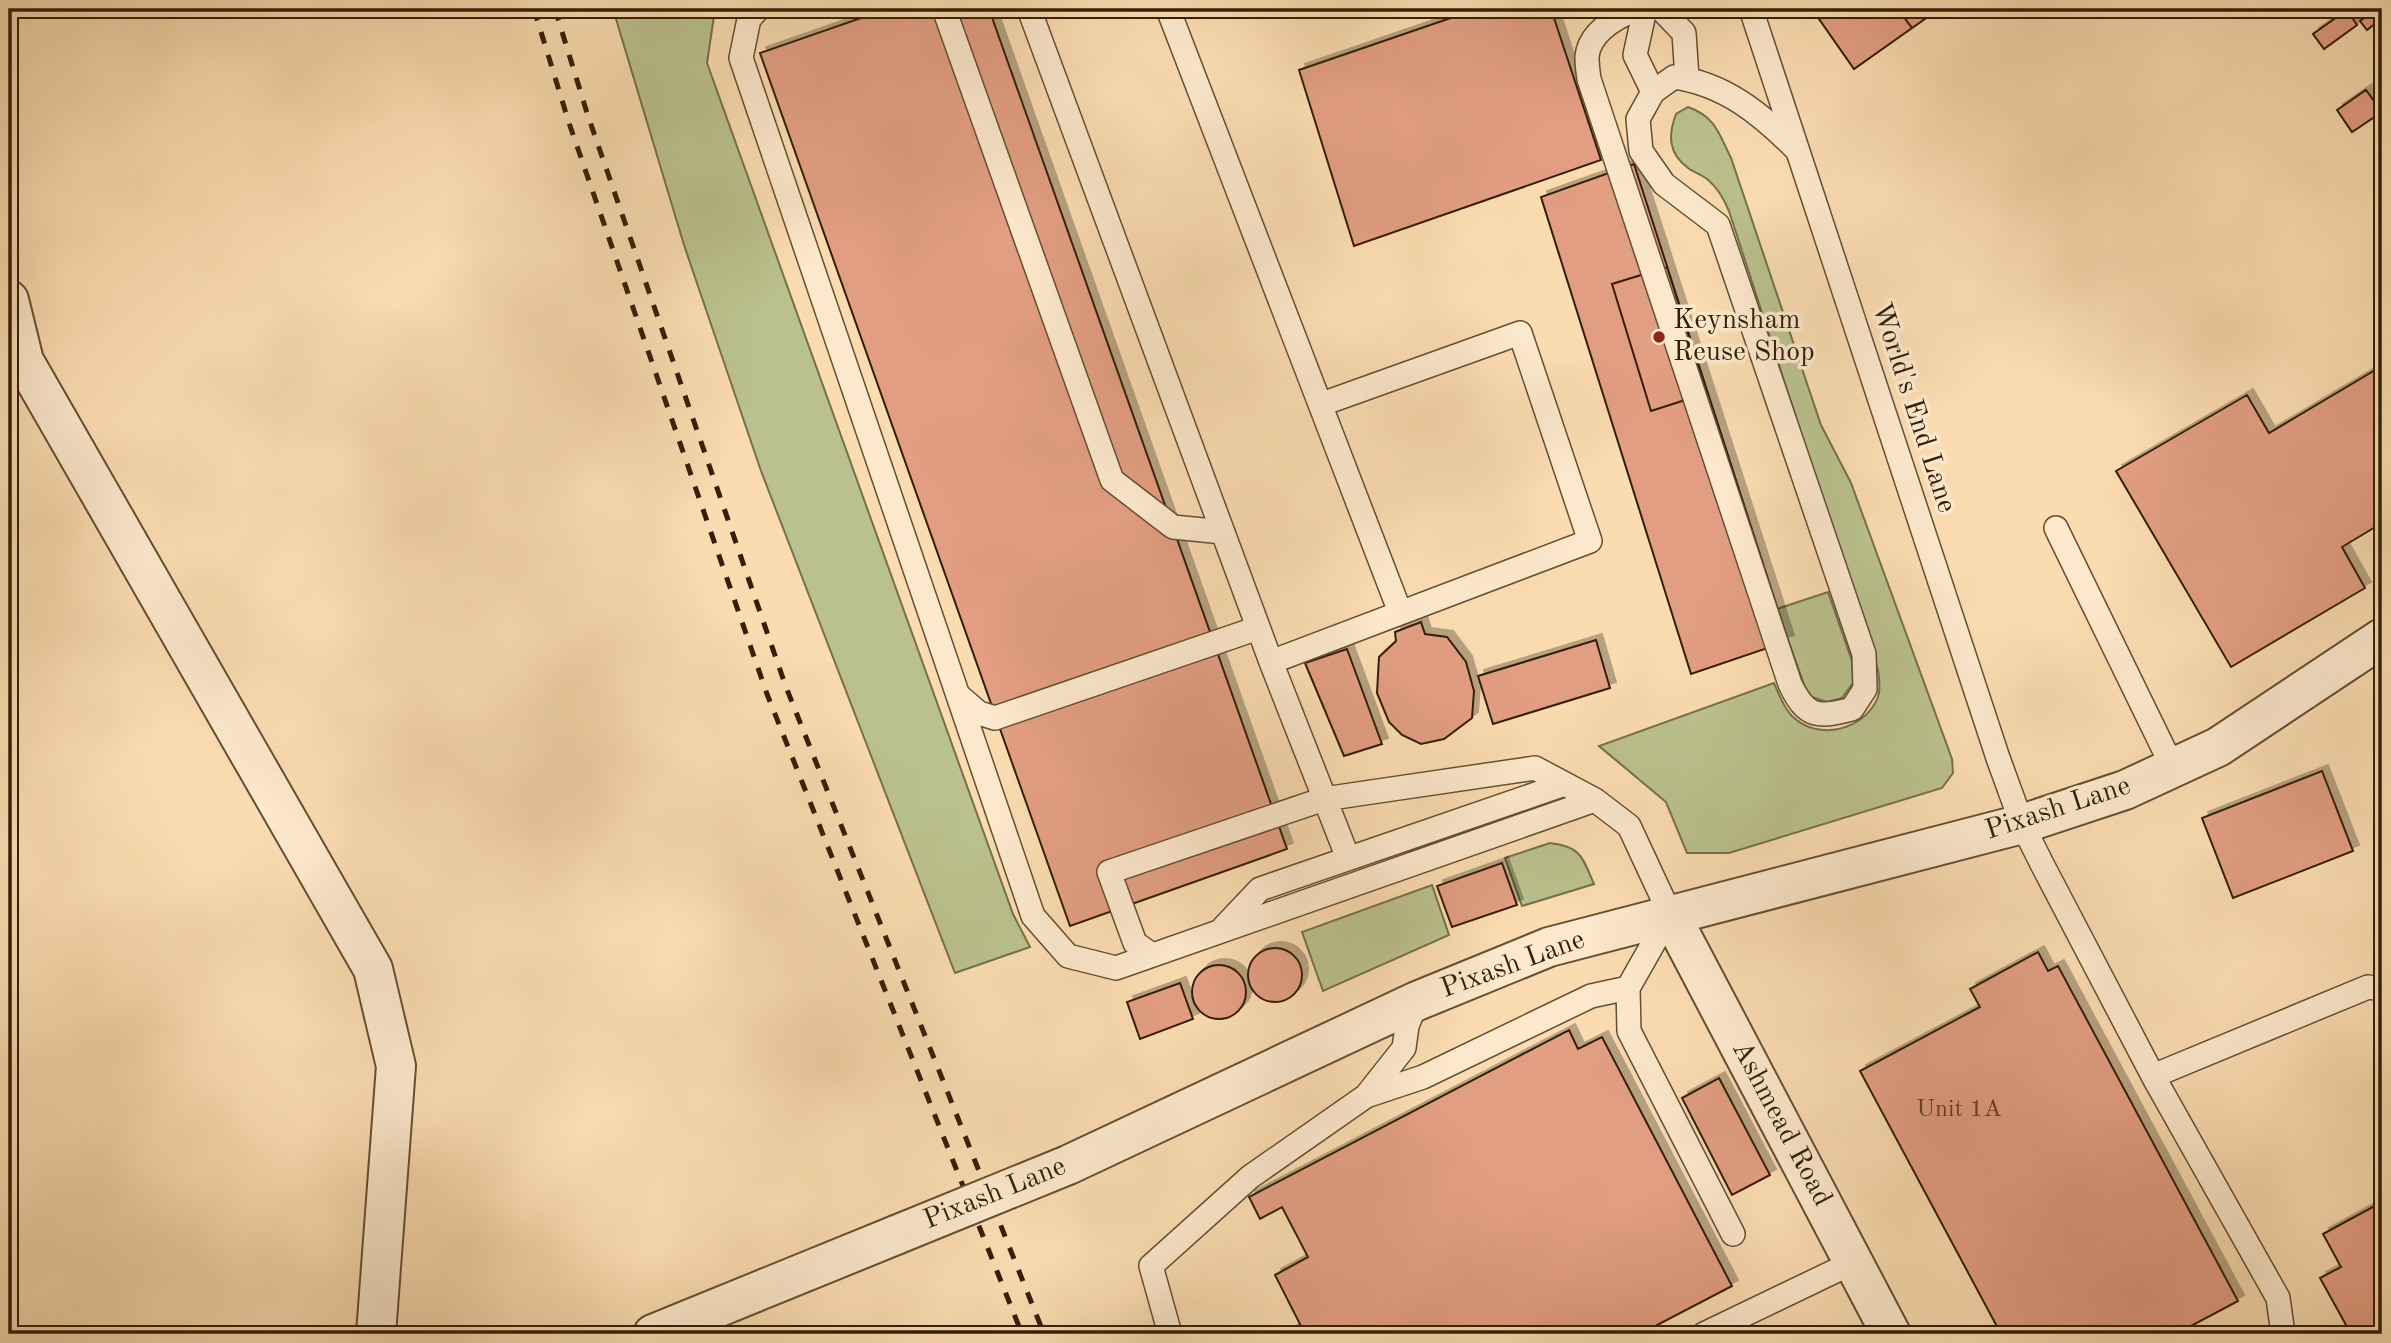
<svg xmlns="http://www.w3.org/2000/svg" width="2391" height="1343" viewBox="0 0 2391 1343" font-family="'Old Standard TT',serif">
  <style>
    .green { fill: #bac18e; stroke: #76704a; stroke-width: 2 }
    .building { fill: #e29e82; stroke: #331f07; stroke-width: 2; filter: url(#shadow) }
    .lines { fill: none; stroke-linecap: round; stroke-linejoin: round }
    .service-casing { stroke: #654e31; stroke-width: 26 }
    .minor-casing { stroke: #654e31; stroke-width: 42 }
    .service { stroke: #fce8cc; stroke-width: 23 }
    .minor { stroke: #fce8cc; stroke-width: 38 }
    .rail { stroke: #331f07; stroke-width: 5; stroke-dasharray: 12 12; stroke-linecap: butt }
    .minor-bridge-casing { stroke: #654e31; stroke-width: 42; stroke-linecap: butt }
    .minor-bridge { stroke: #fce8cc; stroke-width: 38 }
    .poi-dot { fill: #8f2418; stroke: #fce8cc; stroke-width: 2.5 }
    .labels { text-anchor: middle; dominant-baseline: central; stroke-width: 7; stroke-linejoin: round; paint-order: stroke }
    .number-label { font-size: 24px; fill: #5f3f26 }
    .poi-label { font-size: 28px; fill: #331f07; stroke: #fce8cc; text-anchor: start }
    .street-label { font-size: 28px; fill: #331f07; stroke: #fce8cc }
  </style>
  <defs>
    <filter id="shadow"><feDropShadow dx="6" dy="-6" stdDeviation="0" flood-color="#0004"/></filter>
  </defs>
  <rect width="100%" height="100%" fill="#fadcb0"/>
  <filter id="stains"><feTurbulence type="fractalNoise" baseFrequency=".00286" numOctaves="4"/><feColorMatrix values="0 0 0 0 .2 0 0 0 0 .09 0 0 0 0 .02 0 0 0 .5 -.17"/></filter>
  <radialGradient id="worn" r=".72"><stop offset=".6" stop-color="#630" stop-opacity="0"/><stop offset="1" stop-color="#630" stop-opacity=".3"/></radialGradient>
  <path class="green" d="M613,9H715L707,63L1013,914L1030,947L955,973L761,471L684,245Z
    M1688,107C1716,117 1719,134 1731,158L1821,425L1851,483L1952,759L1953,773L1942,788L1729,853H1687L1666,802L1599,746L1774,683C1779,694 1783,707 1792,716C1818,742 1865,730 1878,697C1881,689 1879,678 1878,670L1729,211C1724,199 1717,187 1707,179C1701,174 1693,172 1688,168C1668,153 1668,135 1676,114Z
    M1828,592L1852,661L1853,683L1842,698L1827,702L1812,697L1805,687L1777,609Z
    M1550,843C1582,847 1582,857 1594,884L1522,906L1505,858Z
    M1432,885L1449,935L1323,991L1302,932Z"/>
  <path class="building" d="M887,9H989L1287,849L1070,926L760,53Z
    M1477,9H1551L1601,160L1354,246L1299,70Z
    M1812,9H1898L1912,28L1854,69Z
    M1898,9H1939L1912,28Z
    M2377,9H2382V32L2376,23L2367,30L2360,21Z
    M2347,10L2357,25L2324,49L2313,34Z
    M2366,90L2382,112L2352,132L2337,110Z
    M1634,164L1788,641L1691,674L1541,197Z
    M1667,267L1707,393L1651,411L1612,284Z
    M2382,366V523L2342,547L2365,588L2231,667L2116,471L2247,395L2269,433Z
    M1421,622L1425,634L1447,637L1466,662L1474,691L1472,718L1444,739L1421,744L1402,735L1389,722L1377,693L1379,657L1396,641L1395,632Z
    M1596,640L1610,688L1493,724L1478,676Z
    M1347,649L1382,744L1344,756L1305,663Z
    M2322,771L2353,851L2233,898L2202,818Z
    M1502,863L1517,905L1452,927L1437,886Z
    M1248 975a27 27 0 1 1 54 0a27 27 0 1 1-54 0Z
    M2038,952L2048,971L2058,966L2238,1301L2176,1334H2001L1860,1071L1980,1007L1970,989Z
    M1192 992a27 27 0 1 1 54 0a27 27 0 1 1-54 0Z
    M1180,983L1193,1019L1140,1039L1127,1002Z
    M1569,1030L1578,1049L1602,1037L1732,1286L1640,1334H1286L1301,1326L1275,1275L1308,1257L1282,1207L1260,1219L1249,1197Z
    M1719,1078L1770,1175L1732,1195L1682,1098Z
    M2382,1202V1334H2351L2320,1278L2341,1267L2323,1234Z"/>
  <g class="lines">
    <g class="service-casing">
      <path id="service" d="M758,9L749,19L741,58L1033,916L1068,956L1116,968L1595,800
        M944,9L1112,480L1173,527L1223,532
        M1029,9L1271,662
        M1168,9L1400,612
        M1636,9C1617,17 1589,32 1587,57C1587,64 1588,72 1589,79L1790,684C1806,718 1818,718 1852,709L1865,689L1864,654L1718,225L1664,184L1641,151L1638,119L1653,92L1674,77C1725,84 1761,114 1796,149
        M1645,9L1635,55L1653,92
        M1661,9L1684,33L1687,78
        M1751,9L1998,758L2022,824L2042,864L2153,1076L2278,1298L2283,1334
        M1322,404L1520,333L1590,541L1271,662L1348,858
        M2056,528L2173,768
        M958,695L979,713L995,718L1258,628
        M1224,927L1260,889L1565,784
        M1152,955L1135,943L1109,872L1324,799L1535,768L1595,800L1629,826L1670,914L1628,988L1629,1031L1733,1234
        M2153,1076L2368,987L2382,989
        M1366,1096L1423,1077L1591,996L1628,988
        M1170,1334L1151,1266L1250,1177L1366,1096L1404,1048L1407,1026L1417,1001
        M1704,1334L1854,1262"/>
    </g>
    <g class="minor-casing">
      <path id="minor" d="M9,300L24,361L373,969L396,1066L376,1334
        M1670,914L1891,1334
        M1068,1165L1417,1001L1549,947L2022,824L2125,790L2218,747L2382,638
        M653,1334L896,1235"/>
    </g>
    <use href="#service" class="service"/>
    <use href="#minor" class="minor"/>
    <path class="rail" d="M534,9L569,123L767,694L1022,1334
      M555,9L588,116L786,687L1044,1334"/>
    <g class="minor-bridge-casing">
      <path id="minor-bridge" d="M896,1235L1068,1165"/>
    </g>
    <use href="#minor-bridge" class="minor-bridge"/>
  </g>
  <circle class="poi-dot" cx="1659" cy="337" r="7"/>
  <g class="labels">
    <g class="number-label">
      <text x="1959" y="1110">Unit 1A</text>
    </g>
    <g class="poi-label">
      <text x="1673" y="321">Keynsham<tspan x="1673" dy="32">Reuse Shop</tspan></text>
    </g>
    <g class="street-label">
      <text transform="translate(1913 408) rotate(72)">World's End Lane</text>
      <text transform="translate(2058 809) rotate(-18)">Pixash Lane</text>
      <text transform="translate(1513 965) rotate(-20)">Pixash Lane</text>
      <text transform="translate(1781 1124) rotate(62)">Ashmead Road</text>
      <text transform="translate(995 1194) rotate(-22)">Pixash Lane</text>
    </g>
  </g>
  <rect width="2391" height="1343" fill="none" stroke="#fadcb0" stroke-width="35"/>
  <rect x="10" y="10" width="2370" height="1322" fill="none" stroke="#331f07" stroke-width="3.5"/>
  <rect x="18" y="18" width="2356" height="1308" fill="none" stroke="#331f07" stroke-width="2"/>
  <rect width="100%" height="100%" filter="url(#stains)"/>
  <rect width="100%" height="100%" fill="url(#worn)"/>
</svg>
